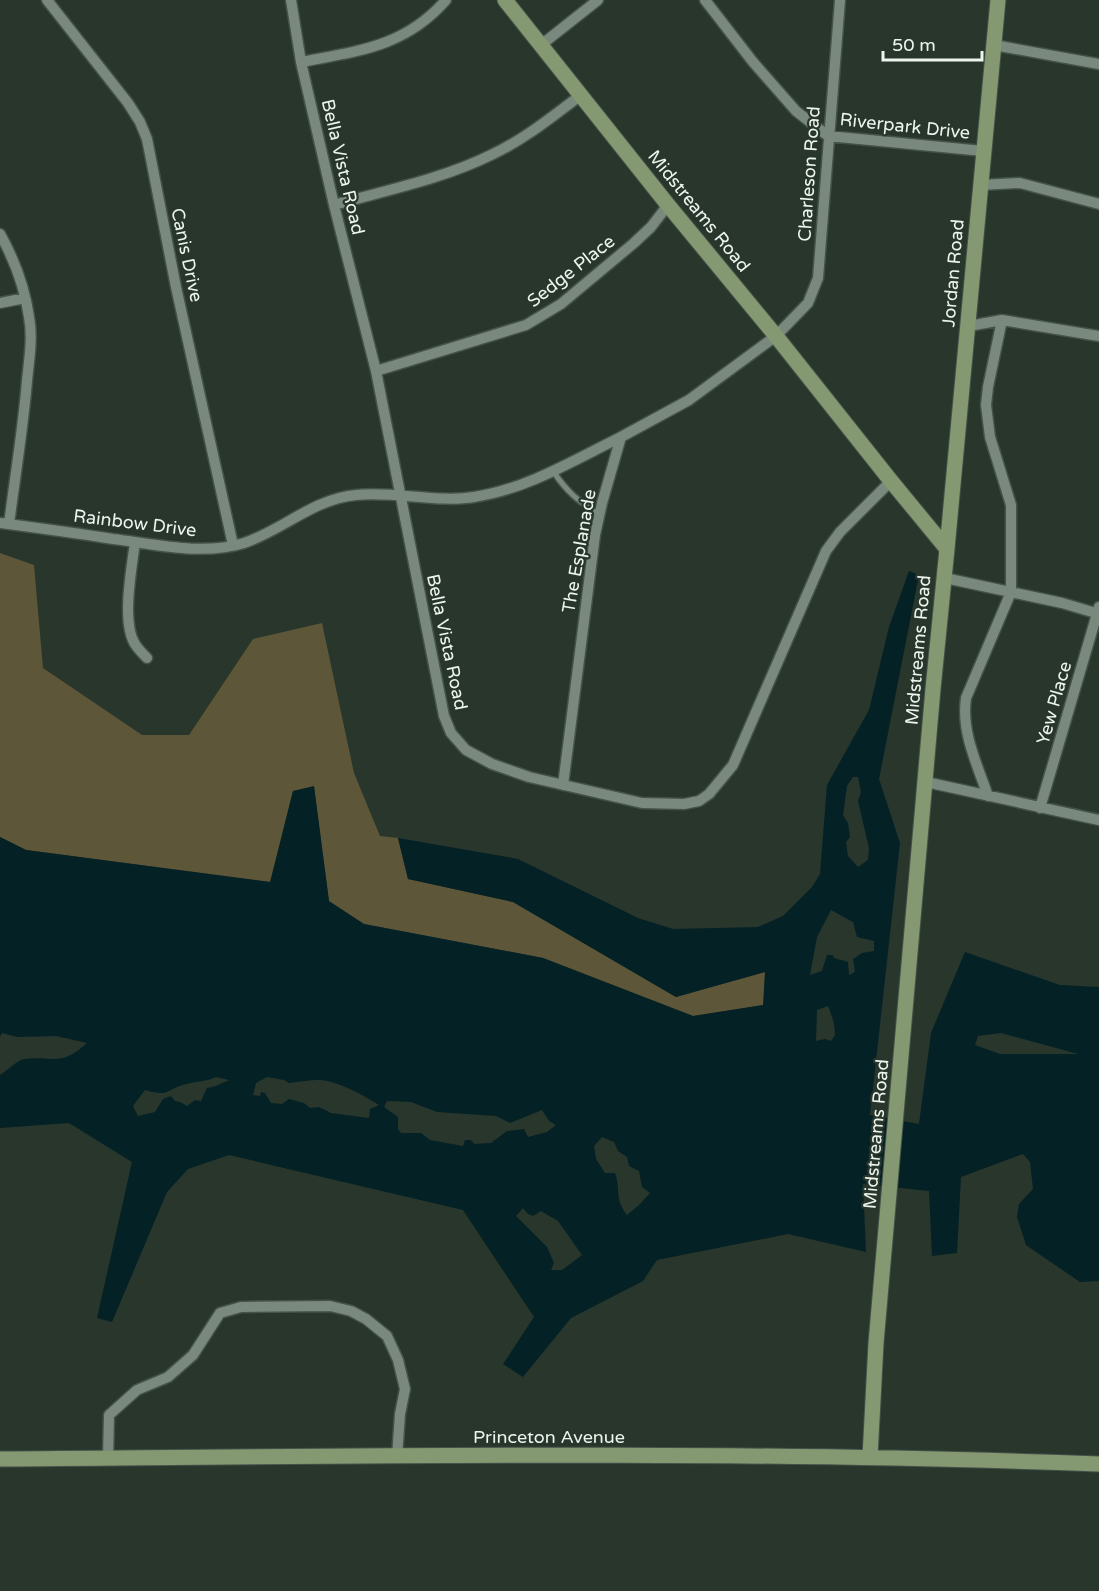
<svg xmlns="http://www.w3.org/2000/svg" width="1099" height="1591" viewBox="0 0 1099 1591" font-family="'Varela Round',sans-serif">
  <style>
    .green { fill: #5e5638 }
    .water { fill: #042126; fill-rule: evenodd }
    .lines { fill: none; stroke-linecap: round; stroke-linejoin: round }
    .lane-casing { stroke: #455149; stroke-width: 8 }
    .street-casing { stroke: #455149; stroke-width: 13 }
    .secondary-casing { stroke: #455149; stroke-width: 17 }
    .lane { stroke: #79897d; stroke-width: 5 }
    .street { stroke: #79897d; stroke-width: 10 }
    .secondary { stroke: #849971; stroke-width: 15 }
    .labels { text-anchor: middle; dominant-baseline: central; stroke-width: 4.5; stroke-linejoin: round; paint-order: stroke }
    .street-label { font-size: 18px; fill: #edf5ef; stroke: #28362c }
  </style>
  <rect width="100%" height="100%" fill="#28362c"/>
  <path class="green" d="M0,553L34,565L43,668L142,735H189L253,639L322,623L354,773L380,836L398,838L408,879L513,902L676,997L765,972L764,1005L693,1016L543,958L364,924L329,902L314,787L293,791L271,882L26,850L0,837Z"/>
  <path class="water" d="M909,571L919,575L879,779L900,843L870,1115L919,1124L931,1033L965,952L1060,985L1099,987V1281L1080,1282L1026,1245L1017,1217L1019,1204L1033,1189L1030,1162L1023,1154L961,1177L957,1253L932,1256L929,1191L863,1184L866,1252L788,1234L657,1260L643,1281L571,1318L523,1377L503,1364L534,1317L463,1210L229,1155L188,1169L167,1192L112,1322L97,1318L132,1162L69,1123L0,1128V1075C7,1071 16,1061 24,1059C55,1055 59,1068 87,1043L56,1036L17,1037L2,1033L0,1037V837L26,850L270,882L293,791L314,786L329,901L364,924L543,958L693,1016L763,1005L765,972L676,997L513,902L408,879L398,838L518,859L638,918L673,929L758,927L783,916L812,887L820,874L827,785L869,710L889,627ZM853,777H858L861,792L858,801L869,848L868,860L858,867L848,856L846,842L850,837L848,823L843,815L847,786ZM831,910L853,922L857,937L874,941V951L862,953L853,959L855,972L849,975L848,962L834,958L833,955H827L822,971L810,975L817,937ZM828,1006C832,1016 835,1024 835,1035L831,1041L825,1039L816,1041L817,1010ZM1001,1033L1078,1054H1000L975,1045L978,1036ZM216,1077L229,1080L216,1086L207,1088L201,1101L195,1100L187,1106L180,1102L175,1101L171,1096L163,1099L155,1112L138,1116L133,1106L145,1090C171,1098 166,1088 187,1084C197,1081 206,1082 216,1077ZM267,1077L284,1080L289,1083C298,1082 308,1080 318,1080C334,1079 365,1096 379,1105L370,1109L369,1118L331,1113L319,1107L310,1108L304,1103L289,1099L282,1104L271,1103L265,1093L261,1092L260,1096L253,1095L256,1083ZM387,1101L411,1102L437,1112L496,1116L510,1123L542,1110L549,1121L556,1125L547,1132L528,1137L524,1129L507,1131L491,1143L474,1144L471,1140H465L463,1146L430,1140L421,1133H401L398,1129V1117L384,1107ZM602,1137L614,1142L618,1151L627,1157L629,1166L639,1171L642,1187L650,1193L639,1205L627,1215C614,1198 621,1190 615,1173H605L596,1159L594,1146ZM523,1208L528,1214L533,1216L541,1211L558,1221L582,1255L562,1270H551L554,1263L547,1247L516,1216Z"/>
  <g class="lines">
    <g class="lane-casing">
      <path id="lane" d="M553,471C567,492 578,501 599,514"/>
    </g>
    <g class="street-casing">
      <path id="street" d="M47,0L128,103L140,122L147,139L176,287L233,545
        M291,0L301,62L334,205L376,371L444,716L451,733L466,750L492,764L529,777L642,803L684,804L699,801L709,794L733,765L826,551L840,532L891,481
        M705,0L753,62L796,111L828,136L983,151
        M541,45L598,0
        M994,45L1099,64
        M301,62C358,51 405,47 446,0
        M980,185L1020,183L1099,204
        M334,205C387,190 443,179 493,154C525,139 553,116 581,95
        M0,234C14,259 25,289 29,317C33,338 29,360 27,381C23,429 15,477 9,524
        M0,303L25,298
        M969,326L1002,320L1099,336
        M376,371L526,325L561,304L634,243L651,227L668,205
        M0,523C38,528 75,533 113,539C154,544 203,556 244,543C283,530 313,499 356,495C395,491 438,503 474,497C527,489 574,460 621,437
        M135,542C132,567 121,622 135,644C138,649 143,654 147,658
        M945,578L1062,603L1099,614
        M926,782L1099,820
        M563,785L595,535L602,503L621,437L689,400L776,336L808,303L818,278L840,0
        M988,796C977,764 961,732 966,698L1011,592V505L990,437L986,405L988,387L1002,320
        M1040,808L1099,607
        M108,1459L109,1415L137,1390L168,1377L193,1355L220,1313L241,1307L330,1306L351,1311L366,1319L387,1336L398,1360L405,1389L400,1414L397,1457"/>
    </g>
    <g class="secondary-casing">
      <path id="secondary" d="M505,0L668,205L776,336L891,481L947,549L933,689L876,1343L870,1457
        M947,549L998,0
        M0,1459C366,1456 733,1450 1099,1464"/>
    </g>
    <use href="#lane" class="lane"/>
    <use href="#street" class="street"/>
    <use href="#secondary" class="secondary"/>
  </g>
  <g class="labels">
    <g class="street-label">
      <text transform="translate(905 126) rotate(6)">Riverpark Drive</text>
      <text transform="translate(343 167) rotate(77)">Bella Vista Road</text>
      <text transform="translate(809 174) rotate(-86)">Charleson Road</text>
      <text transform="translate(699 211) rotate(51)">Midstreams Road</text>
      <text transform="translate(187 255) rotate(78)">Canis Drive</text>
      <text transform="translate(571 271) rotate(-38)">Sedge Place</text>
      <text transform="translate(953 273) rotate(-85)">Jordan Road</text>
      <text transform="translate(135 523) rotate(7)">Rainbow Drive</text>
      <text transform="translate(579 551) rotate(-80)">The Esplanade</text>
      <text transform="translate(447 642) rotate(78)">Bella Vista Road</text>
      <text transform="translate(918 650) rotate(-85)">Midstreams Road</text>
      <text transform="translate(1054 703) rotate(-74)">Yew Place</text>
      <text transform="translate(876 1134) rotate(-85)">Midstreams Road</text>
      <text x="549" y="1437">Princeton Avenue</text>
    </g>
  </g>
  <path d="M883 51v9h99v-9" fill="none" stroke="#edf5ef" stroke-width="3"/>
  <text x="892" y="51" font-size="18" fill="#edf5ef" stroke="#28362c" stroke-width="4.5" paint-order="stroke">50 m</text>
</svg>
